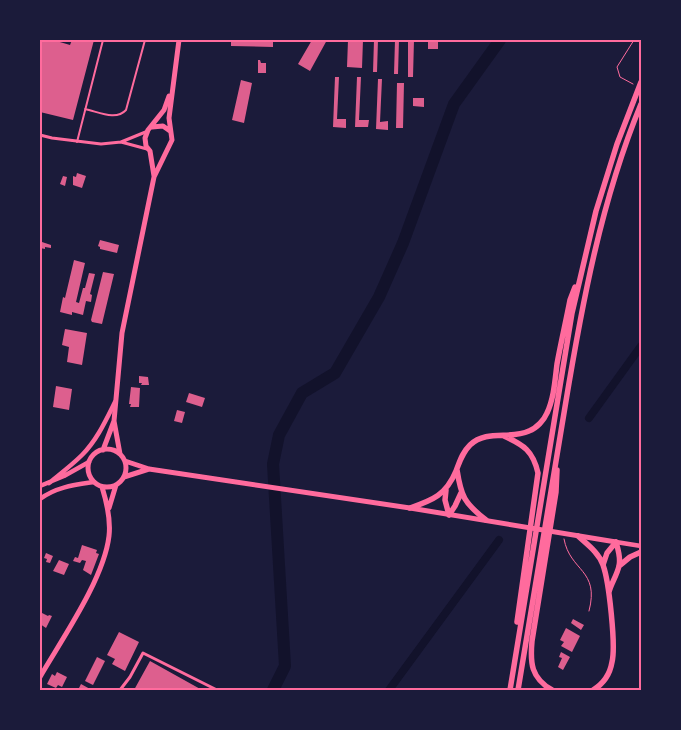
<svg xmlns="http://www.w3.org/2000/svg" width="681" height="730" viewBox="0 0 681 730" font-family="Commissioner,sans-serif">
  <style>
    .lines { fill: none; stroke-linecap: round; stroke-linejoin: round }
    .canal { stroke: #12122b; stroke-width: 8 }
    .river { stroke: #12122b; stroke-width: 12 }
    .building { fill: #dd5f8e }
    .path { stroke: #ff6b9d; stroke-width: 1 }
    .service { stroke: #ff6b9d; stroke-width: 2 }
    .minor { stroke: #ff6b9d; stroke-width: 3 }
    .tertiary { stroke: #ff6b9d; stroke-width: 4.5 }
    .secondary { stroke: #ff6b9d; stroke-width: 5 }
    .trunk { stroke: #ff6b9d; stroke-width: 5.5 }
    .neatline { fill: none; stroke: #ff6b9d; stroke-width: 2 }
  </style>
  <rect width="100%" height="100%" fill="#1b1b3a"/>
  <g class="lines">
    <path class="canal" d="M589,418L641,346
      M389,690L499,540"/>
    <path class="river" d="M273,690L285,666L273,464L279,435L302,393L335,373L379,297L403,243L454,104L500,40"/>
  </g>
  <path class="building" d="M40,40H53L70,45L72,40H94L73,120L40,112Z
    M231,40H273V47L231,46Z
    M312,40H327L310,71L298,64Z
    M348,40H363L362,68L347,67Z
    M374,40H378L377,72H373Z
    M395,40H399L398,74H394Z
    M408,40H414L413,77H408Z
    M438,40V49H428V41Z
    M258,60H260L261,63H266V73H258Z
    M335,77H339L337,119H346V128L333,127Z
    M357,77H361L359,120H369L368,127H355Z
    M378,79H382L380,122L388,121V130L376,129Z
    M241,80L252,83L244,123L232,120Z
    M397,83H404L403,128H396Z
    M413,98H424V107L413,106Z
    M77,173L86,176L82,188L73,185V176L76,177Z
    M63,176L67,177L65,186L60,184Z
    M100,240L119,245L117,253L100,249V247L98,246Z
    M42,242L51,245V248L45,247V249L40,248Z
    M74,260L85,263L76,302L79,303L83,288H85L89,273L95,274L90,294L92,295L91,302L86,301L83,315L72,312V315L60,312L63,297L65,298Z
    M103,272L114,274L102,324L92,322L91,320Z
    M65,329L87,333L82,365L67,362L69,347L62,345Z
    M139,376L148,377L149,385H141L142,383H139Z
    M56,386L72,389L69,410L53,407Z
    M131,387L140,388L139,407H130L131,404H129Z
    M189,393L205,398L202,407L186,402Z
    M177,410L185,412L182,423L174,421Z
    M82,545L97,550L96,553L99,554L91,575L83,570L86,561L82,560L80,563L73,561L75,557L78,558Z
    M46,553L53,556L50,563L46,562L47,559L44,558Z
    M59,560L69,564L64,575L53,571Z
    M40,612L48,616L49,615L52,616L46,628L40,624Z
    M573,619L584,625L581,630L571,623Z
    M566,628L580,636L572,652L561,646L564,642L560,640Z
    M119,632L139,642L125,671L112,664L115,659L107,655Z
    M561,652L570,657L563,670L558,667L562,658L559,657Z
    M97,657L105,661L93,685L85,681Z
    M150,661L202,690H134Z
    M57,672L67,677L62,687L58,685L56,688L47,684L52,674L55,676Z
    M81,684L90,689V690H78Z"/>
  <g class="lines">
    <path class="path" d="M633,84L620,77L617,67L634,40
      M564,539C570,572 600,569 589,611"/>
    <path class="service" d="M85,109C99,112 116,121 126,110L145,40
      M77,142L103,40"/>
    <path class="minor" d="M40,135L52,138L101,144L121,142L147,149
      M121,142L148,131
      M120,690L130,677L143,653L217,690"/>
    <path class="tertiary" d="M49,483C60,474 72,465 82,455C97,440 106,420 115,402
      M40,486L64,476L89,462
      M40,499C56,487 74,485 94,482
      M616,542L641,546"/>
    <path class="secondary" d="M152,127L163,126L170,131
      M154,176L150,151L146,146L145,138L148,130L164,110L169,96
      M88 468a19 19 0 1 1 38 0a19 19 0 1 1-38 0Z
      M103,450L114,421
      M120,454L114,421L122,333L154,177L172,140L169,118L179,40
      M125,461L149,469L410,508L616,542
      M124,477L149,469
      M109,508L116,485
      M40,677C62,639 104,579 109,536C111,519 107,503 102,487"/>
    <path class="trunk" d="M504,436C524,445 533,451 538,473L517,622
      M457,470C461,496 464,503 486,520
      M446,490L445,500L449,515
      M410,508C433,500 446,495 456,471C460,461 462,453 470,445C487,429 510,440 529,431C537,428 544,420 547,413C554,398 555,380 557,364C561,342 566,321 570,300L575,287
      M449,515L455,506L461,493
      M578,536C588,545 599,553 603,565C609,581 616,646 612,662C610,674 603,684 593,690
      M603,565L607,553L616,542
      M619,566L630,557L641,552
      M609,592C611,584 617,575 619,566C621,558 618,549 616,542
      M510,690L572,313L596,211L617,144L641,82
      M518,690C534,596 549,501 565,407C582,304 601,201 641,104
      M552,690C531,678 530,663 532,641L556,492L557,470"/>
  </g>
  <rect width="681" height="730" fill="none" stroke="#1b1b3a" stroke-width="82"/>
  <rect x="41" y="41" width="599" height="648" class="neatline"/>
</svg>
